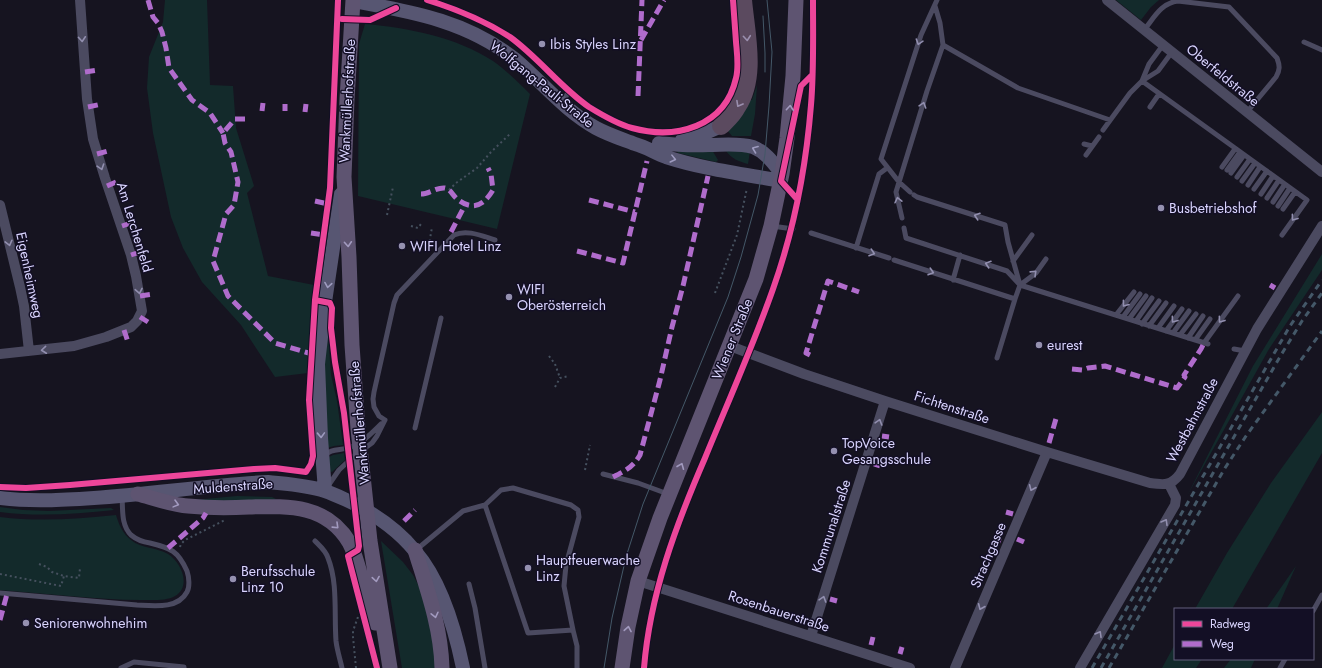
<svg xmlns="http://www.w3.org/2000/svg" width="1322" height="668" viewBox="0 0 1322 668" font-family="Jost,sans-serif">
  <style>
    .green { fill: #132a2b }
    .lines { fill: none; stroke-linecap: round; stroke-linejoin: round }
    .path { stroke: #45505e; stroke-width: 2; stroke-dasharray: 2 3; stroke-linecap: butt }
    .service { stroke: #4b4a60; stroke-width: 5 }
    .minor { stroke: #4b4a60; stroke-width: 10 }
    .secondary { stroke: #575672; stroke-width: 14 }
    .primary { stroke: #5e5471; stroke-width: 15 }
    .motorway { stroke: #5b4a5f; stroke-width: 18 }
    .tram { stroke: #445868; stroke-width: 1 }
    .rail { stroke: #445868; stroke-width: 3; stroke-dasharray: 6 5; stroke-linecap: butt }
    .quiet { stroke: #b06ccc; stroke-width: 5; stroke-dasharray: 10 5; stroke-linecap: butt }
    .cycleway-casing { stroke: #130f25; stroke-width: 8 }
    .cycleway { stroke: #ed469a; stroke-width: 6 }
    .oneway { stroke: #9a8fae }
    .oneway2 { stroke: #928faf }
    .oneway3 { stroke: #a29abf }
    .oneway4 { stroke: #9e9bbf }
    .poi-dot { fill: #9591b0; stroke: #130f25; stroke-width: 1.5 }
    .labels { text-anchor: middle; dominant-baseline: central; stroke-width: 3; stroke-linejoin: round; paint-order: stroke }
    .poi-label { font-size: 14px; fill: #d9d4fe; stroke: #130f25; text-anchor: start }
    .street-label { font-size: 14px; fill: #d9d4fe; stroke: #130f25 }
  </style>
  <rect width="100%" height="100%" fill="#161420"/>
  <path class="green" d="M165,0H207L210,85L233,86L236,128L254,186L247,193L268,276L314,285L308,373L275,377L241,325L202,282L183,248L171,217L153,133L147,88L149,57L163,22Z
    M1116,0H1159L1151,7L1141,20Z
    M365,24C409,28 456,37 493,61C507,71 518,82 530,94L497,229L358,196L359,44Z
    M757,85L755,114L751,136H732L727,130L748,99L752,100Z
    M676,150H712L718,160L716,162L678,153Z
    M726,151H750L748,164C738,161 732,159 726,151Z
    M1322,254V270L1269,349L1187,496L1253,366Z
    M327,319L331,375L337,401L343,445L334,446L327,448L323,377Z
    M1322,412V453L1232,609H1195L1227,553L1271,483Z
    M344,453L345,460L332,472L328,471L327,458L333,455Z
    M237,496L272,497L276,499L250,504L194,500Z
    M0,507L23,510L49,511L111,508L114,510C76,514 38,517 0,512Z
    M116,515C119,525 123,534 131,540C142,549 156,547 168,554C181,562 192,586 175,596C167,601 152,600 142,600C118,600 94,598 69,596C46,594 23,592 0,590V517C38,522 78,519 116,515Z
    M381,541L403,562L413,575L425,598L433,624L436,668H402Z
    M1296,566L1277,609H1266Z
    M1175,644V659H1202L1196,668H1162Z
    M1231,659H1255L1251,668H1224Z"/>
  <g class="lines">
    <path class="path" d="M449,190L456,183L477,168L491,152L511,133
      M387,215L393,187
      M411,226L418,228L421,224
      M428,251L432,227
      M715,293L737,235L747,188
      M549,356L555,364L560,378
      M555,387L560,378L569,376
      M585,470L590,445
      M180,547L181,544L185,540L225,520
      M39,564L47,567L52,572L64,576L79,578L80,568
      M0,574L61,586L64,576
      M356,668L353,637V631L359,614"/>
    <path class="service" d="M935,6L940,23L943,45L1018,88L1110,120
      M1144,30C1154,18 1161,3 1178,1L1229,7L1277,58C1280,66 1280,70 1276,77L1247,112
      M1304,42L1322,50
      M1142,81L1307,200L1282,235
      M1142,81L1149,64L1163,45
      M563,103L569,90
      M1150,107L1159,94
      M1103,130L1130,93L1142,81L1158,71L1172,52
      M1084,144L1092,146
      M1086,155L1099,137
      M1222,167L1235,149
      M1227,170L1240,152
      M1231,173L1244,155
      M1237,177L1250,159
      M1242,181L1255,163
      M1248,185L1260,167
      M1254,189L1267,171
      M910,192L899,182L881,159L921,35L937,0
      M1261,194L1273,176
      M1267,198L1279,180
      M1273,202L1285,184
      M1278,206L1290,188
      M1283,209L1295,192
      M902,218L896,192L927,91L943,45
      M772,226L793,229
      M904,228L906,238L1007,271L1020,285L1208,344
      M811,233L889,258
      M856,248L879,174L887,168
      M894,260L1015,299L1020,285L1008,242L1005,225L917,197L914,195
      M1013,261L1032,235
      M953,280L960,255
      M1020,285L1036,273L1046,259
      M1116,315L1134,292
      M1123,317L1140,294
      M1129,319L1146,296
      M1136,321L1152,298
      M1142,324L1159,301
      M1149,326L1166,303
      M1158,328L1174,306
      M1166,331L1182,309
      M1173,333L1189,311
      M1180,335L1196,314
      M1188,338L1203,316
      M1195,340L1210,319
      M1204,343L1238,296
      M1234,349L1245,351
      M997,358L1015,299
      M385,420L379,416L374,407L373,399L374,392L394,303L397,295L454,235C467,229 482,236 495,240
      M415,428L441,318
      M324,456C331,448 341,451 351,447C363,442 372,433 381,424
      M603,474L638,483L668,494
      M328,486L339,470L355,455L372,443L377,436L385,420
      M485,505L528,633L573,630L577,646V668
      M315,541C320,546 326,551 328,558C338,583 334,614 336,641C337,650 340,659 342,668
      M416,550L463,511L485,505L501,490L513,488L571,505L578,510L579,517L566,565L564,586L573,630
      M469,584L475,608L485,668
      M0,593L137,605C155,606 178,609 187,592C190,587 189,577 187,571C178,551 171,548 150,543C143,542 137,540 131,535C121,525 123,510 122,497
      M1313,611L1322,595
      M121,668L134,662L184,667V668
      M1280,668L1285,659"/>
    <path class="minor" d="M1107,0L1322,172
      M0,205L20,287L24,306L29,351
      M730,346L804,374L885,401L1047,452L1150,483C1164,485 1171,486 1180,474L1257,329L1322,226
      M0,354L74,346L106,337L131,327L137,321L142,311L136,276L131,255L105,178L93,139L87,99L80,0
      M638,581L910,668
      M811,636L885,401
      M955,668L1047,452
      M1080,668L1175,505L1176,498L1169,484"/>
    <path class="secondary" d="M353,1C413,12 467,21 516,60C543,83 565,111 596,128C609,135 622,139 635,144C646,147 655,153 666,157C703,169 743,174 781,181
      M682,140L696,137L721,126
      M659,143C676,145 692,146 709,145C723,145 739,143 753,147C766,152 774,164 782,174
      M325,491L321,438L318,364L325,302L341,194
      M0,498C32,502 63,500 94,498C152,494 210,485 268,482C287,484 307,485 325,491C334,494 344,499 353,503C376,515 399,531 415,551C441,581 455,629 463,668"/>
    <path class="primary" d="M353,0L347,99L344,177L349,257L352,345L358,429L370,541L390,668
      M138,494C153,498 172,505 188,506C208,508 229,508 249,507C288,506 326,504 349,542C355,553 358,565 361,577C366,592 371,608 375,623
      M415,550C427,589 441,627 442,668
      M622,668L628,627L638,581L660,518L756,279L771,226L782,174L787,138L793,76L796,0"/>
    <path class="motorway" d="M721,126C727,120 733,115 737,107C757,77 746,34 743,0"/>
    <path class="tram" d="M763,16L765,53V72
      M604,668L612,618L626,557L643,504L728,297L741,257L758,195L765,154L769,106L772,52L767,0"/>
    <path class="rail" d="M1092,668L1290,326L1322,280
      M1101,668L1281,355L1302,321L1322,293
      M1109,668L1225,468L1246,436L1322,331"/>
    <path class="quiet" d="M148,0L153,17L158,23L162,32L166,48L169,68L192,100L210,113L223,133
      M641,40L664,0
      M85,72L98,70
      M638,96L642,0
      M88,107L102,104
      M262,111L263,103
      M285,111V104
      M305,112L306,104
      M245,119H235L223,133L225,143L231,152L238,182L234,205L226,214L213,261L228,296L275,343L312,354
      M97,154L108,151
      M107,186L116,182
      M421,194C429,194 437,187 445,188C450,189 452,194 456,198C471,211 483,207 493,190L491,174L488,168
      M589,200L635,212
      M315,201L328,204
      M122,226L131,223
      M451,232L465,205
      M311,233L324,235
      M577,251L623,263L647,161
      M131,255L140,252
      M1270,285L1275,288
      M140,296L154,294
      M140,317L148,322
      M124,330L128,342
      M810,355L806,353L828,281L859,292
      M1072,369L1082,370L1088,368L1105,366L1177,388L1185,377L1184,375L1201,349L1204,343
      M882,436L889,437
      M1049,443L1057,415
      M874,464L880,466
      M613,477C625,471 633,467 640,455L660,380L672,327L683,286L708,176
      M1006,512L1013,514
      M404,521L415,510
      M995,539L1001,541
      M1017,539L1024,542
      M168,548L203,518L206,513
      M830,599L837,601
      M0,620L7,594
      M871,645L873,637
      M900,654L902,647"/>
    <g class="cycleway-casing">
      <path id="cycleway" d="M427,0C456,9 485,21 510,37C539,58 560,87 589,107C602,115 617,124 632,128C676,140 725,127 736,78C739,67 737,54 736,42C735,28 734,14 733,0
        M342,19L370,20L396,8
        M797,199L781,181L801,86L812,75
        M315,300L330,303L332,308L331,328L335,362L344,413L359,546L358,550L348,556L377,668
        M0,487L26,488L70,485L254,469L275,468L306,472L311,464L313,456L309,400L315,300L330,188L338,0
        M644,668C650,594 676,525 705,458C728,402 753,346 773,289C794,230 806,167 811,105C814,70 813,35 813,0"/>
    </g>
    <use href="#cycleway" class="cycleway"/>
  </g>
  <defs><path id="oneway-chevron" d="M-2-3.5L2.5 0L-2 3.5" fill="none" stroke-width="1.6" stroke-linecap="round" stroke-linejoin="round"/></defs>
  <g class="oneway">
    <use href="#oneway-chevron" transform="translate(747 38) rotate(85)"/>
    <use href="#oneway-chevron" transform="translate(739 104) rotate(119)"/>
  </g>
  <g class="oneway2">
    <use href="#oneway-chevron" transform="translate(82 39) rotate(86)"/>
    <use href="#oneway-chevron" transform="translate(919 42) rotate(108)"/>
    <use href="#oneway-chevron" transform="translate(923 105) rotate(-72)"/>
    <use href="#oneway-chevron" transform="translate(101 167) rotate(72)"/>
    <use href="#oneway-chevron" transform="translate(898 200) rotate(-103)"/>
    <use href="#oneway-chevron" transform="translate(977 216) rotate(-162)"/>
    <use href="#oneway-chevron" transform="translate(1294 218) rotate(126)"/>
    <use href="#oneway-chevron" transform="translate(9 243) rotate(76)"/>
    <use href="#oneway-chevron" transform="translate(872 253) rotate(18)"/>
    <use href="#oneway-chevron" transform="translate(988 264) rotate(-162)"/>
    <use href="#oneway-chevron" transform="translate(931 272) rotate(18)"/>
    <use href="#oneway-chevron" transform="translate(1034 273) rotate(-44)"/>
    <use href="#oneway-chevron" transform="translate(139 291) rotate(79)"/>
    <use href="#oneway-chevron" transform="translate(1125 304) rotate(127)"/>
    <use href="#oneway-chevron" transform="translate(1174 320) rotate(126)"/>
    <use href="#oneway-chevron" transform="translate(1221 320) rotate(126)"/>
    <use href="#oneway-chevron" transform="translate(44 350) rotate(174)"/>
    <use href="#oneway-chevron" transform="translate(879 422) rotate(-73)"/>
    <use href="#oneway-chevron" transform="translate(1032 488) rotate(113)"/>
    <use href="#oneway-chevron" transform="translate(1165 522) rotate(-60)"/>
    <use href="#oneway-chevron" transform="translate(823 599) rotate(-72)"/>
    <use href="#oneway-chevron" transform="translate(981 607) rotate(113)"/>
    <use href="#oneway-chevron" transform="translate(1099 634) rotate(-60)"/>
  </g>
  <g class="oneway3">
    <use href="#oneway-chevron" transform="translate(790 108) rotate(-85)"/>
    <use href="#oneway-chevron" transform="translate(348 244) rotate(86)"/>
    <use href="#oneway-chevron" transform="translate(681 466) rotate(-68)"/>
    <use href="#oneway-chevron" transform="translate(176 504) rotate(15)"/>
    <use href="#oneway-chevron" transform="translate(336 526) rotate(44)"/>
    <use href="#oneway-chevron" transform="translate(376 579) rotate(81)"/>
    <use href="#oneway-chevron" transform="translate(435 615) rotate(77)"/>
    <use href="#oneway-chevron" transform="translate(628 629) rotate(-80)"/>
  </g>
  <g class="oneway4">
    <use href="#oneway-chevron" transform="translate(755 149) rotate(-159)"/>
    <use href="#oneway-chevron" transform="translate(673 159) rotate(14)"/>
    <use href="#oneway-chevron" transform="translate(328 285) rotate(99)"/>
    <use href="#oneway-chevron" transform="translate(321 435) rotate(88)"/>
  </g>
  <g class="poi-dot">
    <circle cx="542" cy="44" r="4"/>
    <circle cx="1161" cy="208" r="4"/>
    <circle cx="402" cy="246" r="4"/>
    <circle cx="509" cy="297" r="4"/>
    <circle cx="1039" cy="345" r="4"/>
    <circle cx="834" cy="451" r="4"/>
    <circle cx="528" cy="568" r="4"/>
    <circle cx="233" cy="579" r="4"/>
    <circle cx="26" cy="623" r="4"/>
  </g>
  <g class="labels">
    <g class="poi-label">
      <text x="550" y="44">Ibis Styles Linz</text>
      <text x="1169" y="208">Busbetriebshof</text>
      <text x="410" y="246">WIFI Hotel Linz</text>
      <text x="517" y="289">WIFI<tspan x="517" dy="16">Oberösterreich</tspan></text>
      <text x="1047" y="345">eurest</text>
      <text x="842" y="443">TopVoice<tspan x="842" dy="16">Gesangsschule</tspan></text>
      <text x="536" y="560">Hauptfeuerwache<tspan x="536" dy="16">Linz</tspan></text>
      <text x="241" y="571">Berufsschule<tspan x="241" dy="16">Linz 10</tspan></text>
      <text x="34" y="623">Seniorenwohnehim</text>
    </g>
    <g class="street-label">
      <text transform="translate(1223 75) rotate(39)">Oberfeldstraße</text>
      <text transform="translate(542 84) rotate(39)">Wolfgang-Pauli-Straße</text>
      <text transform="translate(347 101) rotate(-87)">Wankmüllerhofstraße</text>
      <text transform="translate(135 227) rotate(73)">Am Lerchenfeld</text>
      <text transform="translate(30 275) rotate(78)">Eigenheimweg</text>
      <text transform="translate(732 339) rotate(-68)">Wiener Straße</text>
      <text transform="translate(952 407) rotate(18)">Fichtenstraße</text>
      <text transform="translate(1192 420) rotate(-62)">Westbahnstraße</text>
      <text transform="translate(359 423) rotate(-95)">Wankmüllerhofstraße</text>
      <text transform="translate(233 486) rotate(-4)">Muldenstraße</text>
      <text transform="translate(831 526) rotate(-72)">Kommunalstraße</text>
      <text transform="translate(988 555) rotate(-67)">Strachgasse</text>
      <text transform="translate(779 611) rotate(18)">Rosenbauerstraße</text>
    </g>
  </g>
  <rect x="1174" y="608" width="140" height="52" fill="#130f25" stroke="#625e7c"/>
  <rect x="1182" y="621" width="20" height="6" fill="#ed469a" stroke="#625e7c"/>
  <text x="1210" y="628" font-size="12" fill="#d9d4fe">Radweg</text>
  <rect x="1182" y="641" width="20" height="6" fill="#b06ccc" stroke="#625e7c"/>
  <text x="1210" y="648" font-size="12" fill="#d9d4fe">Weg</text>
</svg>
